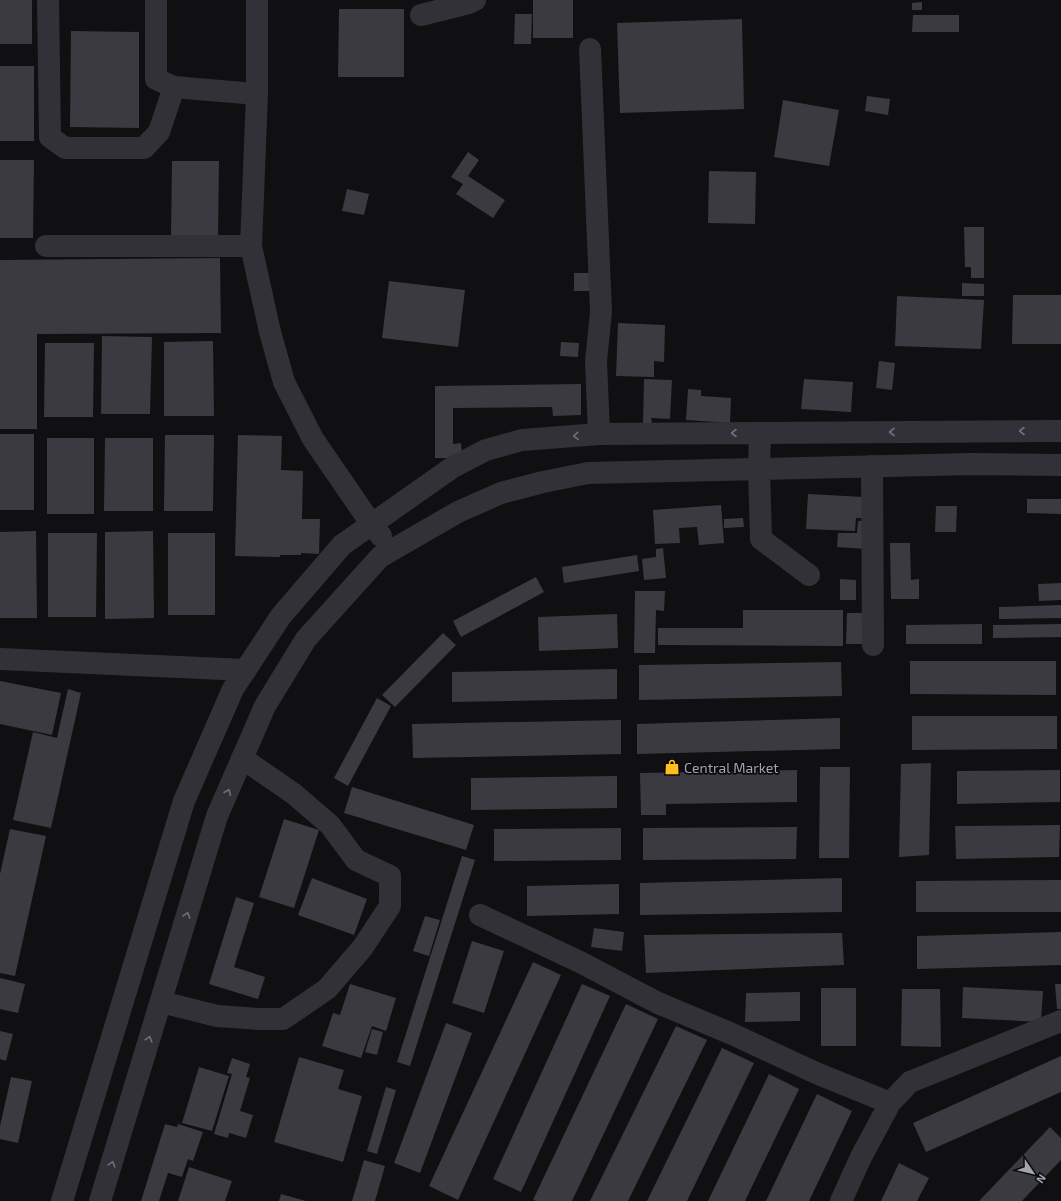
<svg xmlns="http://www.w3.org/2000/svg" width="1061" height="1201" viewBox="0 0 1061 1201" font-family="'Exo 2',sans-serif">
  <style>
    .building { fill: #3a3a40 }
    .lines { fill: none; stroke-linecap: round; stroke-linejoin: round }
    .minor { stroke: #313137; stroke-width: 22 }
    .oneway { stroke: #6e717c }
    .labels { text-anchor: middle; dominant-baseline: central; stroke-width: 3.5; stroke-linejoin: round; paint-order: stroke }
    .poi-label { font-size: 14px; fill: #a0a5b4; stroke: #0b0b0d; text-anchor: start }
  </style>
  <rect width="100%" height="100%" fill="#101012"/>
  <path class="building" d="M0,0H32V44H0Z
    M533,0H573V38H533Z
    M922,2V10H912V3Z
    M339,9H404V77H338Z
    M515,14H532L531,44H514Z
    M913,15H959V32H912Z
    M742,19L744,109L620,113L617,23Z
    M71,31L139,32V128L70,127Z
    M0,66H34V141H0Z
    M867,96L890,99L888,115L865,111Z
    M783,100L839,110L829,166L774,157Z
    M468,152L479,160L468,176L505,200L493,218L456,194L463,184L451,177Z
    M0,160H34L33,238H0Z
    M172,161H219L218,236L171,235Z
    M709,171L756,172L755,224L708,223Z
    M347,189L369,194L364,215L342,211Z
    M964,227H984V278H971V267H965Z
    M220,258L221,333L37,334V429H0V260Z
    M574,273H593V291H574Z
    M389,281L465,290L458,347L382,338Z
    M962,283L984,284V296H962Z
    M1013,295H1061V344H1012Z
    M897,296L984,300L981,349L895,346Z
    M618,323L665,325L664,362L654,361V377L616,376Z
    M102,336L152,337L150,414H101Z
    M213,341L214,416H164V342Z
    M561,342L579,343L578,357L560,356Z
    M45,343H94L93,417H44Z
    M879,361L895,363L892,390L876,388Z
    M644,379L672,380L670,419L651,418L652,423H643Z
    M804,379L853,382L851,412L801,409Z
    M581,384V415L553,416L552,407L453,408V444L461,443L462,456L453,458H435V386Z
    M688,389L701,390V396L731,398L730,423L686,420Z
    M0,434H34V510H0Z
    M165,435H214L213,511H164Z
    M238,435L282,436L281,470L303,471L302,519H320L319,554L301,553V555H280V557L235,556Z
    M47,438H94V514H47Z
    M105,438H153V511H104Z
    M808,494L864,497L862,518H856L855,531L806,529Z
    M1027,499H1061V514L1027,513Z
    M721,505L724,543L699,545L697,527L679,528L680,543L655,544L653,510Z
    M936,506H957L956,532H935Z
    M743,518L744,527L724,528V519Z
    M858,521H868L867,549L837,547L838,533H857Z
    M36,531L37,618H0V532Z
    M153,531L154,618L105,619V532Z
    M48,533H97L96,617H48Z
    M168,533H215V615H168Z
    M890,543H910L911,580L919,579V599H891Z
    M663,548L666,578L644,580L642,559L656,557V549Z
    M637,555L639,571L564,583L562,567Z
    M536,577L544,592L461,637L453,621Z
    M840,579L856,580V600H840Z
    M1061,583V600L1039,601L1038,584Z
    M635,591H665L664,611L656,610L655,653H634Z
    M1061,605V618L999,619V607Z
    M743,610H843V646L658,645V628H743Z
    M847,613H865V644H846Z
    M617,614L618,648L539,651L538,617Z
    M982,624V644H906V625Z
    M1061,624V637L993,638V625Z
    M443,633L456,645L395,707L382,695Z
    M910,661H1056V695L910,694Z
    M841,662L842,696L639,700V665Z
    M617,669V699L452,702V672Z
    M0,681L61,693L52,735L0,724Z
    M68,689L81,693L51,828L13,820L33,732L57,738Z
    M377,698L391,706L348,786L334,778Z
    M912,716H1057V749L912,750Z
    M840,718V749L637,754V724Z
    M621,720V754L413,758L412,724Z
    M931,763L929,855L899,857L901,764Z
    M820,767H850L849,858H819Z
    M797,770V802L666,804V815H641L640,773Z
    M1060,770V802L957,804V771Z
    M617,776V808L471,810V778Z
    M352,787L474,825L466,850L344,813Z
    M284,819L319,830L294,908L259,897Z
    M1060,825L1059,857L956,859L955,826Z
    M797,827L796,859L643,860V828Z
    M621,828V860L494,861V829Z
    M10,829L46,836L15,976L0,973V874Z
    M462,856L475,860L410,1066L397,1062Z
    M312,878L367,899L354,935L298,915Z
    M842,878V912L640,915V883Z
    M1061,880V912H916V881Z
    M619,884V914L527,916V886Z
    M236,897L254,903L234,967L265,977L258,999L209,984Z
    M425,916L440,920L429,956L413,951Z
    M594,928L624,932L622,951L591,947Z
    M1061,932V965L917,969V936Z
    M842,933L844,965L646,973L644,935Z
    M472,941L504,951L484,1013L452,1003Z
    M533,962L561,975L458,1200L429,1186Z
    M0,978L25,984L18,1013L0,1009Z
    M350,984L396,998L386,1031L372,1026L361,1058L322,1046L333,1013L340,1015Z
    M582,984L610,996L521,1192L493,1179Z
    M1055,984H1061V1009H1057Z
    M963,987L1043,991L1041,1022L962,1018Z
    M821,988H856V1046H821Z
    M902,989H940L941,1047L901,1046Z
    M800,992V1021L745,1022L746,993Z
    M626,1004L658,1019L572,1201H537L533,1200Z
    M446,1023L472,1033L420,1173L394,1163Z
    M676,1026L707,1040L628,1201H590Z
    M372,1029L383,1032L377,1055L365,1052Z
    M0,1031L13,1034L6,1061L0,1059Z
    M722,1048L754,1063L687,1201H647Z
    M1061,1056V1092L926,1152L913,1123Z
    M299,1057L344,1070L338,1089L362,1096L343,1162L274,1142Z
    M232,1058L250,1064L246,1077L250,1078L240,1111L253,1115L246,1138L229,1133L228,1138L214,1134L232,1074L227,1073Z
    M199,1067L229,1076L212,1131L182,1123Z
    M769,1074L799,1089L745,1201H708Z
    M11,1077L32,1081L18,1143L0,1139V1126Z
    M386,1087L396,1090L377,1154L367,1151Z
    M817,1094L852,1111L809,1201H766Z
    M165,1124L177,1127L178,1124L203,1132L193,1161L188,1159L182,1177L168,1173L159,1201H141Z
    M1050,1127L1061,1138V1160L1022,1201H979Z
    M364,1160L385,1166L375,1201H352Z
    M899,1163L929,1178L917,1201H881Z
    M189,1167L232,1181L225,1201H178Z
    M281,1194L306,1201H279Z"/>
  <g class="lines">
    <path class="minor" d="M48,0L50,137L65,148H144L159,132L174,87
      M156,0V79L174,87L257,94
      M257,0V94L251,246L270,332L284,382L313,439L372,525L381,536
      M421,15L469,3L475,0
      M590,49L601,312L596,361L599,434
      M46,246H251
      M760,433L759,469L761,539L809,575
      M872,466L873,645
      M0,659L246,670
      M480,915L580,962L658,1003L730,1033L816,1073L890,1103
      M161,1002L217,1016L259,1019H283L327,989L363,947L390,906V876L356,860L330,825L294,794L242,758
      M62,1201L184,801L233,689L281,616L342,545L453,467L486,450L522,440L599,434L1061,431
      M100,1201L217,816L265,706L306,639L380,557L458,512L501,493L543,482L588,473L972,464L1061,465
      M841,1201L861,1157L890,1103L910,1082L1061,1021"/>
  </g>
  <defs><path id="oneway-chevron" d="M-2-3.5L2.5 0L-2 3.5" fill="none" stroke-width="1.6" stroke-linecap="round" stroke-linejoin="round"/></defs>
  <g class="oneway">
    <use href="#oneway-chevron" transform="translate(1022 431) rotate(180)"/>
    <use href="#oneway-chevron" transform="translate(892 432) rotate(180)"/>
    <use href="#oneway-chevron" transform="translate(734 433) rotate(180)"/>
    <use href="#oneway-chevron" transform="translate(576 436) rotate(176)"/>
    <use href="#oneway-chevron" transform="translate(228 792) rotate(-67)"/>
    <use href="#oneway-chevron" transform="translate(187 915) rotate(-73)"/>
    <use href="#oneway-chevron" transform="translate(149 1039) rotate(-73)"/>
    <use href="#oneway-chevron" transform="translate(112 1164) rotate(-73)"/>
  </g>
  <defs>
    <g id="shop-bare" transform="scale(1.2)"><path d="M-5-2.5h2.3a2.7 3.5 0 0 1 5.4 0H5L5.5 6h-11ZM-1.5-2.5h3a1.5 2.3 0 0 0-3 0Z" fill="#febe1c" stroke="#0b0b0d" stroke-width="2.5" paint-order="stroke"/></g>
  </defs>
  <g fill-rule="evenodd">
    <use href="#shop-bare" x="672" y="767"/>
  </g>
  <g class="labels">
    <g class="poi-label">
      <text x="684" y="767">Central Market</text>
    </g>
  </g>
  <g transform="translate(1033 1173) rotate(125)" stroke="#0b0b0d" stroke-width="3" paint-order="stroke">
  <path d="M0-3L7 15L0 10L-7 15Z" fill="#a0a5b4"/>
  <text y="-6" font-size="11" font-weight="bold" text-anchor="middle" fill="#a0a5b4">N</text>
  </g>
</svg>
